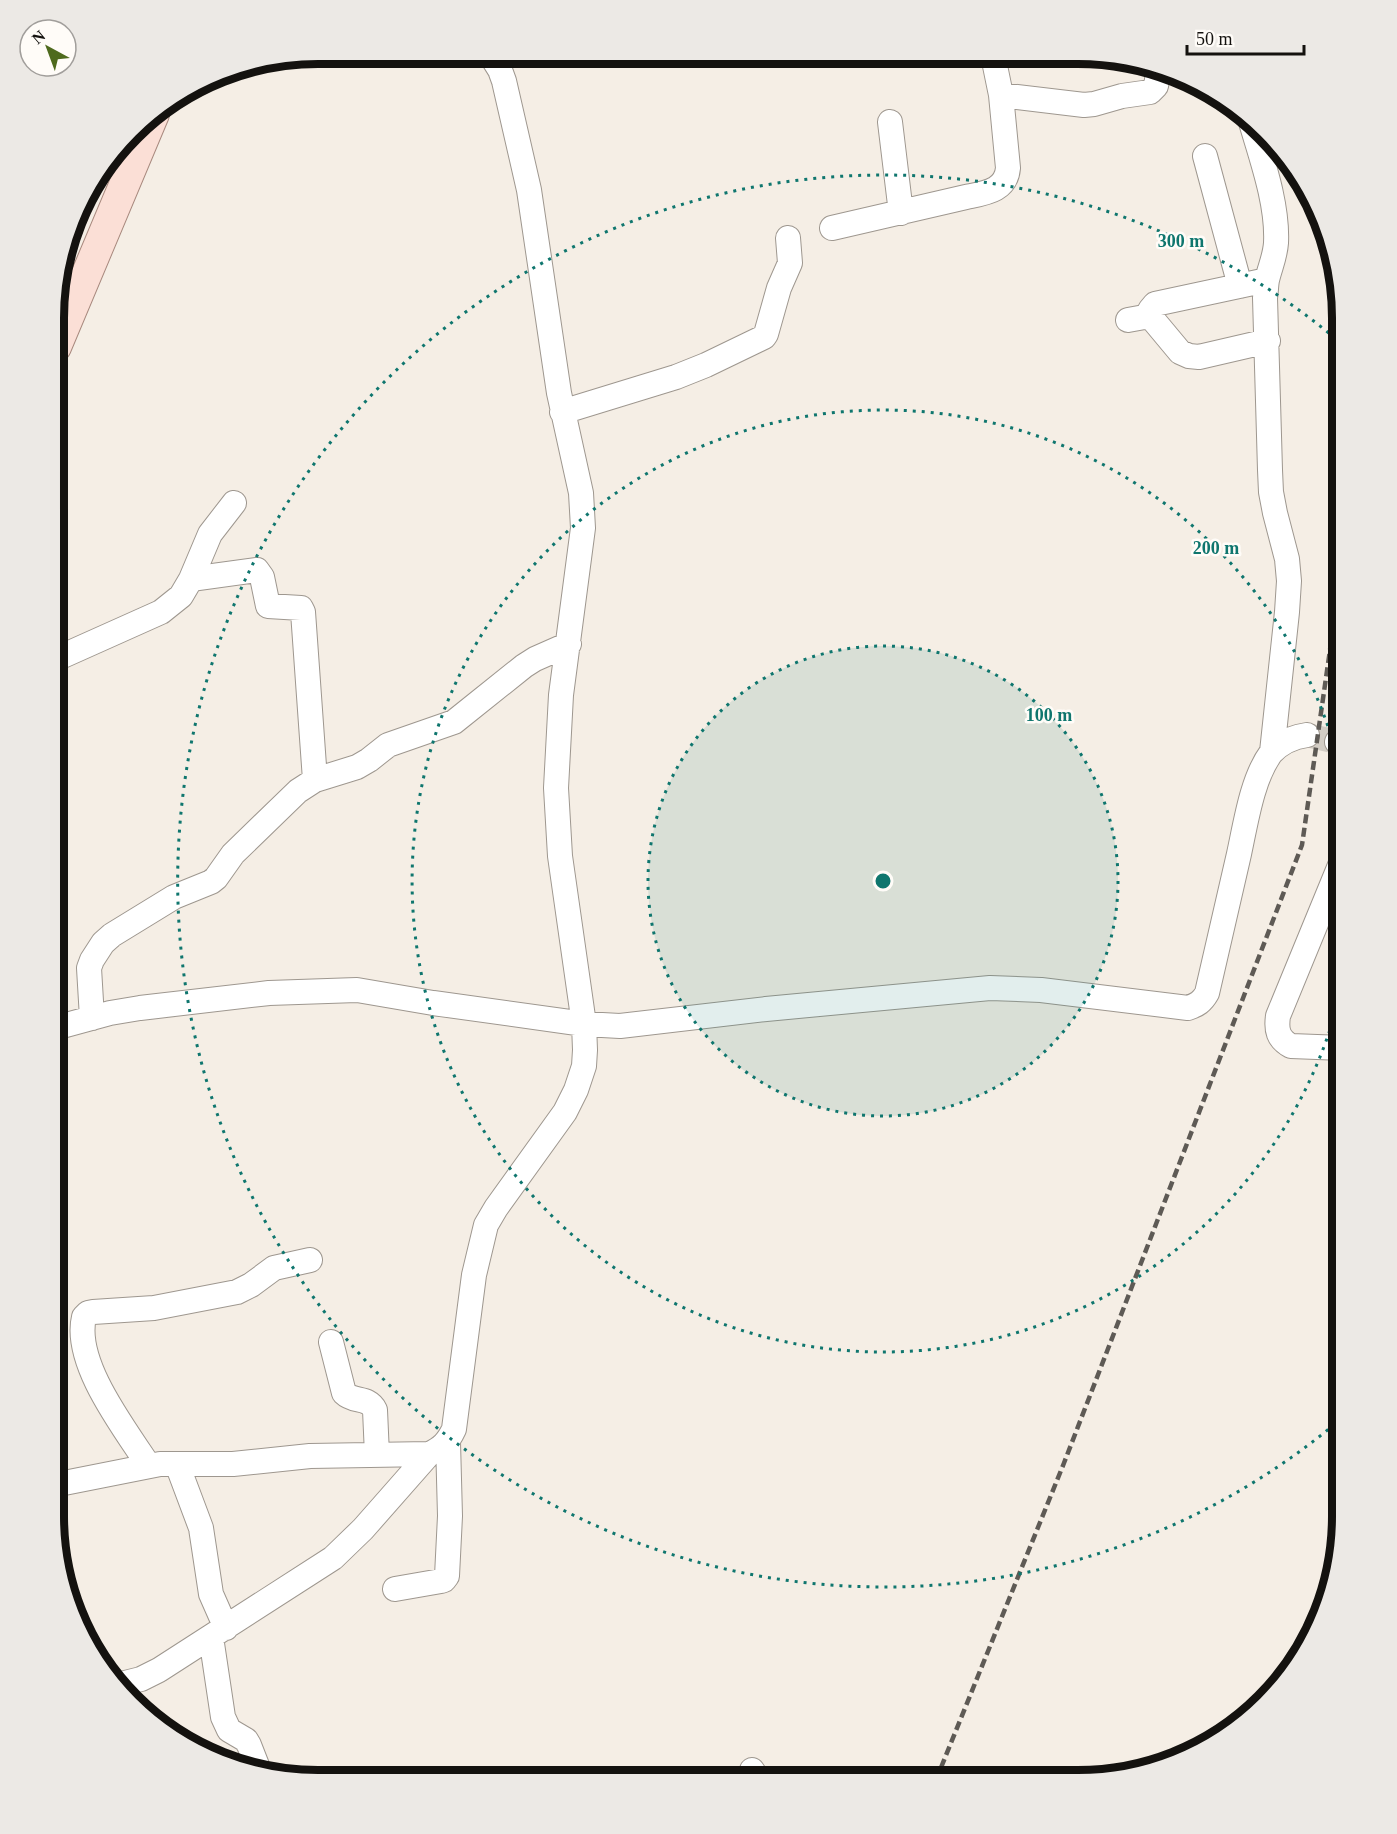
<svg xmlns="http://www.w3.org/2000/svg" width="1397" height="1834" viewBox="0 0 1397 1834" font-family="'Times New Roman',serif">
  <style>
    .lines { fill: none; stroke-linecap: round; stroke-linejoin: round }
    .minor-tunnel { stroke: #d3cdc5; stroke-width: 24; stroke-dasharray: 24 12; stroke-linecap: butt }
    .minor-casing { stroke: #9e978f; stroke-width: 26 }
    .major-casing { stroke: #a8897e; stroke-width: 32 }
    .minor { stroke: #fff; stroke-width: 24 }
    .major { stroke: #fbdfd6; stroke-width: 30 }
    .rail { stroke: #5e5a55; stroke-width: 4.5; stroke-dasharray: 9 4.5; stroke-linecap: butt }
    .ring { fill: none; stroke: #0f766e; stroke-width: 3; stroke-dasharray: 3 6 }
    .rim { fill: none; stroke: #14120f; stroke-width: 8 }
    .centre { fill: #0f766e; stroke: #fffcf8; stroke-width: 3 }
    .ring-label { font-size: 18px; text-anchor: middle; font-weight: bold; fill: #0f766e; stroke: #fffcf8; stroke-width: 5; stroke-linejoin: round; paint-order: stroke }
  </style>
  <rect width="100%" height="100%" fill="#f5eee5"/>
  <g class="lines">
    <path class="minor-tunnel" d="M1307,735L1337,742"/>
    <g class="minor-casing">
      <path id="minor" d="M1001,95L1084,105L1094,104L1122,96L1150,92L1156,86L1158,73
        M1250,119C1261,157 1278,203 1276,243C1275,257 1270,267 1267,280C1266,285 1266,292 1265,298L1270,470L1271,492L1275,513L1287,559L1289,581L1287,612L1272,752
        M890,122L901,213
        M1205,156L1240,286
        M832,228L966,197C985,193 1006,191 1008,168L1001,95L993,56
        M1150,316L1180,352L1189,356L1199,357L1268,341
        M1128,320L1150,316V310L1155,304L1267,280
        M562,412L676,377L706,365L764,337L766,334L779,288L790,263L788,238
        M191,579L257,570L262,577L268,606L301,608L303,612L315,780
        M56,659L161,612L181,596L191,579L210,534L234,503
        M1337,742L1343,744
        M92,1018L89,968L92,960L103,943L112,935L174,897L211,882L216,878L233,854L298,791L315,780L357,767L369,760L388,745L454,722L524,666L535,659L569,644
        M55,1028L110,1013L140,1008L269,993L357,990L433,1003L584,1024L620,1026L766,1009L990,988L1041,990L1188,1008C1197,1005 1202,1002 1207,993C1218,947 1228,900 1239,854C1246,822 1252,779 1271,753C1281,742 1293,737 1307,735
        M1343,1048L1291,1046C1278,1039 1276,1030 1278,1016L1343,858
        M331,1342L344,1393C354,1403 368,1396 375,1410L377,1455
        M177,1464L201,1528L211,1594L226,1628
        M149,1466C125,1429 73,1363 84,1317L88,1313L93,1312L154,1308L237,1292L251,1285L274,1268L310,1260
        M54,1485L160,1464H233L310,1456L429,1454C442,1448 448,1442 454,1429L474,1275L486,1225L496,1208L565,1112L576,1090L584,1066L585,1050L584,1024L560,856L556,788L561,695L583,528L581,493L559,393L529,190L504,81L500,70L490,54
        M395,1589L441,1581L444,1580L447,1576L450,1516L448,1442
        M211,1637L223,1717L229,1730L246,1740L249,1745L258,1768
        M117,1685L141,1679L159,1670L333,1558L363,1529L429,1454
        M752,1770L758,1779"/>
    </g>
    <g class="major-casing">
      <path id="major" d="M56,347L154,114"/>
    </g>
    <use href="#minor" class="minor"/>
    <use href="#major" class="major"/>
    <path class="rail" d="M936,1780L1064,1463L1302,845L1332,636L1341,435L1326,247L1315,199"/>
  </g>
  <circle cx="883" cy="881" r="235" fill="#0f766e" fill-opacity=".12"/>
  <g class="ring">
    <circle cx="883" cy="881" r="235"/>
    <path d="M1342 987A471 471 0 1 1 1342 775"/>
    <path d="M1342 1418A706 706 0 1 1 1342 344"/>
  </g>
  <path d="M0 0H1397V1834H0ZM318 64H1078A254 254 0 0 1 1332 318V1516A254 254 0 0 1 1078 1770H318A254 254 0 0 1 64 1516V318A254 254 0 0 1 318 64Z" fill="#ece9e5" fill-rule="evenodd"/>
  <path class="rim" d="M318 64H1078A254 254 0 0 1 1332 318V1516A254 254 0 0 1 1078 1770H318A254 254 0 0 1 64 1516V318A254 254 0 0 1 318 64Z"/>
  <circle cx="883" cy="881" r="9" class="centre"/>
  <g class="ring-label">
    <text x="1181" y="247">300 m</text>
    <text x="1216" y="554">200 m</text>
    <text x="1049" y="721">100 m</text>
  </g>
  <g transform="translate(48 48) rotate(319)"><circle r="28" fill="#fffcf8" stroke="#a19e9b" stroke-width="1.5"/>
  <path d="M0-4.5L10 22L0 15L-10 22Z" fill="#4e6a1d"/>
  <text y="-9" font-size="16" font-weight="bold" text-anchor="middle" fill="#14120f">N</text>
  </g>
  <path d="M1187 45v9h117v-9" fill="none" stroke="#14120f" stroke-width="3"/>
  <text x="1196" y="45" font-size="18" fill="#14120f" stroke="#fffcf8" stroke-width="4.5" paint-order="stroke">50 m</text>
</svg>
